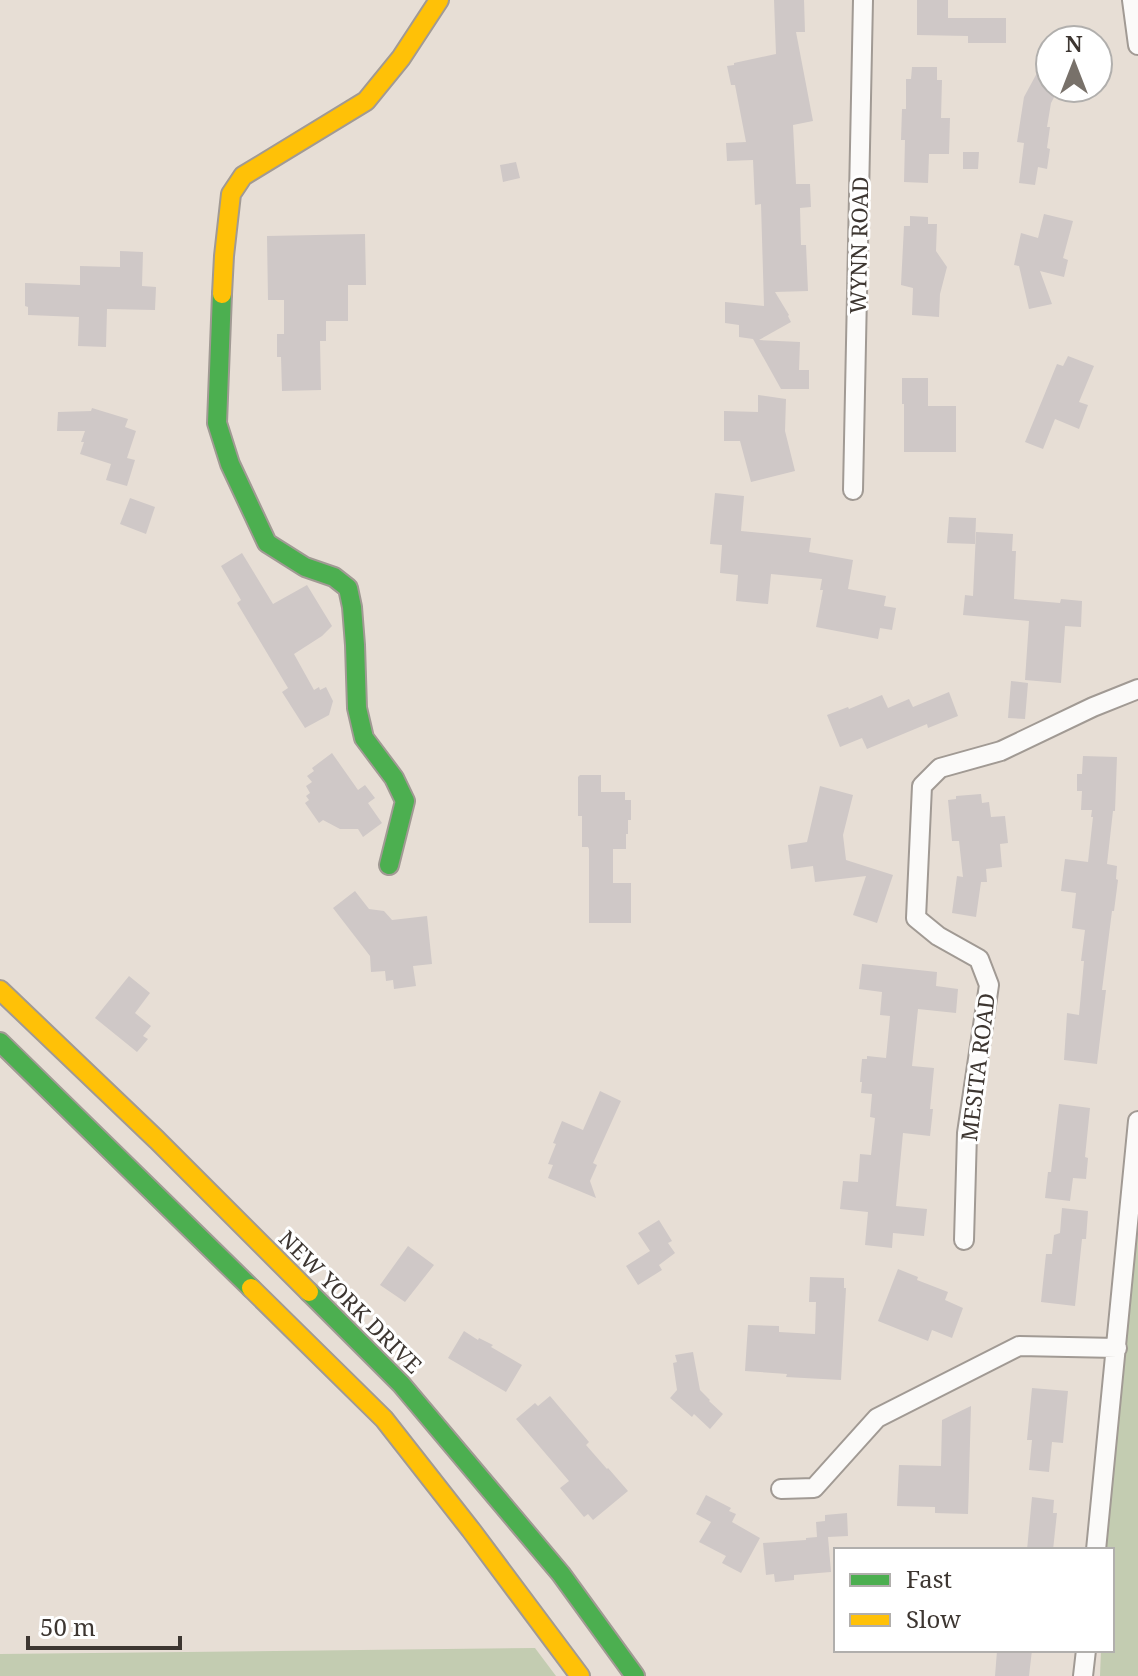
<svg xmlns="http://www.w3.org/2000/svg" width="1138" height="1676" viewBox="0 0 1138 1676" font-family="'Noto Serif',serif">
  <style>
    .green { fill: #c3ccb1 }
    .building { fill: #cfc8c7 }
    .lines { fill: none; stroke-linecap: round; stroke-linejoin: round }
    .street-casing { stroke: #a19a94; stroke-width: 22 }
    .fast-casing { stroke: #a19a94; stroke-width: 22 }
    .slow-casing { stroke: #a19a94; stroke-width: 22 }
    .street { stroke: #fbfaf9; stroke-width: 18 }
    .fast { stroke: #4caf50; stroke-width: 18 }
    .slow { stroke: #ffc107; stroke-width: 18 }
    .labels { text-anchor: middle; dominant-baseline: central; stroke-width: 6; stroke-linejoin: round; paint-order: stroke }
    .street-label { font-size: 22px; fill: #3d3631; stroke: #fff }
  </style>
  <rect width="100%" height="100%" fill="#e7ded5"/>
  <path class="green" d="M1138,1164V1676H1100L1101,1650H1112V1550H1105L1111,1409Z
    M535,1648L556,1676H0V1654Z"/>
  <path class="building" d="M774,0H804L805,32H796L813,121L793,125L796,184H810L811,207L800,208L801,245H806L808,291L775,292L789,315L788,316L791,322L759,340L800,342L799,370H809V389H781L753,339L739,337V325L725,323V302L764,306L761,204L755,205L753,160L727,161L726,143L746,142L735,85H731L727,66L734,65V63L776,54Z
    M917,0H948V18H1006V43H968V36L917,35Z
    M1050,49V88H1059L1051,103L1047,127H1050L1047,148L1050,149L1047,169L1038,167L1035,185L1019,183L1024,143L1017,142L1024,97Z
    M912,67H937V80H942L941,118H950L949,154H929L928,183L904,182L905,140H901L902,109H906V79H911Z
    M963,152H979L978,169H963Z
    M516,162L520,178L503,182L500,165Z
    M1044,214L1073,221L1063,258L1068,260L1064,277L1040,271L1052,304L1029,309L1019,266L1014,265L1021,233L1038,238Z
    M910,216L928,217V224H937L936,251L947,267L940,294L939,317L912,315L913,288L901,285L904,226H910Z
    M365,234L366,285H348V321H326V341H320L321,390L282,391L281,357H277V334H284V300H268L267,236Z
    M120,251L143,252L142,286L156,287L155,310L107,309L106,347L78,346L79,317L28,315V307L25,306V283L80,285V266L120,267Z
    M1068,356L1094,366L1079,402L1088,405L1079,429L1055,419L1043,449L1025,442L1057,364L1063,366Z
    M902,378H928V406H956V452H904V404H902Z
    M758,395L786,399L785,431L795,471L751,482L740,441H724V411L758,412Z
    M92,408L128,419L125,427L136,431L127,458L135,460L127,486L106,480L111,464L80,454L84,442H81L85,431H57L58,412L91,411Z
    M715,493L744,496L741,531L811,538L809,552L853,560L848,589L886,596L884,606L896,608L892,630L880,628L878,639L816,627L823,590H820L822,579L771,574L768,604L736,601L738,575L720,573L722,545L710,544Z
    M130,498L155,507L146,534L120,524Z
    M949,517L976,518L975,544L947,543Z
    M976,532L1013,534L1012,551H1016L1014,599L1060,603L1061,599L1082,601L1081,627L1065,626L1061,683L1025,680L1029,621L963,615L965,595L973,596Z
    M242,553L273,604L307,585L332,626L322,636L294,654L314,690L319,687L320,690L326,687L333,701L329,715L305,728L282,692L288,688L237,603L241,600L221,566Z
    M1011,681L1028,683L1025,719L1008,718Z
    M949,692L958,716L928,728L927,724L867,749L862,738L840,747L827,715L848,707L849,709L882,695L888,708L909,699L913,707Z
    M332,753L358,790L365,785L375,798L368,803L382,823L363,837L358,829H340L323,820L319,823L305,803L309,800L306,796L310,793L306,786L312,782L307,776L314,771L312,768Z
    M1083,756L1117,757L1115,811H1113L1107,864L1117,866L1116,879L1118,880L1114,911H1112L1102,990H1106L1097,1064L1064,1060L1067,1013L1079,1015L1084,961H1081L1085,930L1072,928L1076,893L1061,891L1065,859L1088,862L1093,817H1091L1092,810H1081L1082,791H1077V774H1082Z
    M580,775H601V792H625V800H631V820H628V834H626V849H613V883H631V923H589V849L588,847H582V816H578V777Z
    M820,786L853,795L843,835L846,860L893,875L877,923L853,915L866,876L815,882L813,866L791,869L788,845L807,842Z
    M981,794L982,803L989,802L991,817L1005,816L1008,843L1000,844L1002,867L986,869L987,882H981L976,917L952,913L957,876L963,877L959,841H952L948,800L956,799V796Z
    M355,891L369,909L384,911L392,920L427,916L432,964L413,966L416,986L394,989L393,980L386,981L385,971L371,972L370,956L333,908Z
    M862,964L937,972L936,986L958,989L956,1013L918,1009L912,1066L934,1068L930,1109H933L930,1136L903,1133L896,1206L927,1209L924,1236L893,1233L892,1248L865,1245L868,1212L840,1209L843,1181L858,1182L860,1154L871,1155L875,1118L870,1117L872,1094L861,1093L862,1082H860L862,1059H867V1056L886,1058L890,1016L880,1015L882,992L859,989Z
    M129,976L150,993L135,1013L151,1026L143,1036L148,1039L137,1052L95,1018Z
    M600,1091L621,1101L593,1163L597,1165L590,1181L596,1198L548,1178L553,1165L548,1164L556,1144L553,1143L562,1121L583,1130Z
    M1059,1104L1090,1108L1085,1157L1088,1158L1086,1179L1073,1178L1070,1201L1045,1198L1048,1172H1051Z
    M1062,1208L1088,1211L1086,1239H1082L1075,1306L1041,1302L1046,1254H1052L1054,1235L1060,1233Z
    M659,1220L672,1241L668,1243L675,1253L659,1265L662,1270L638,1285L626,1266L650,1251L638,1233Z
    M408,1246L434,1265L405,1302L380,1285Z
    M898,1269L918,1277L917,1280L948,1292L945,1300L963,1308L952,1338L932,1330L928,1341L878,1321Z
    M810,1277L844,1278V1288H846L841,1380L786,1377L787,1374L745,1371L748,1325L779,1326V1332L815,1334L816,1302H809Z
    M464,1331L478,1340L479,1338L493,1345L491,1347L522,1365L506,1392L448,1358Z
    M693,1352L700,1390L710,1400L709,1401L723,1414L710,1429L694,1414L692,1417L670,1398L677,1390L673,1363L677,1362L675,1355Z
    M1032,1388L1068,1391L1063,1443L1052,1442L1049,1472L1029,1470L1032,1440H1027Z
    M550,1396L589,1442L586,1445L607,1469L608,1468L628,1491L593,1520L588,1514L584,1517L560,1488L569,1481L516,1419L535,1403L538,1406Z
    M971,1406L968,1514L935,1513V1507L897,1506L899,1465L941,1466L942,1420Z
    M706,1495L731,1508L729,1511L736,1514L732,1522L760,1538L741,1573L722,1563L726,1556L699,1542L711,1522L696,1514Z
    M1032,1497L1054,1500L1053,1513H1057L1053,1550H1027Z
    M847,1513L848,1536L828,1537L831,1572L794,1575V1580L775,1582L774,1574L766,1575L763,1543L806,1540V1538L817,1537L816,1522L825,1521V1515Z
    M1004,1650H1032L1029,1676H995L997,1651L1004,1652Z"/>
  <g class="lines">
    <g class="street-casing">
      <path id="street" d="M1132,0L1138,45
        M853,490L863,0
        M964,1240L967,1133L989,985L979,959L938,936L916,918L922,786L940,768L1001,751L1093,707L1138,689
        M781,1489L814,1488L877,1418L1019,1346L1117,1348
        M1096,1550L1138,1121
        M1083,1676L1086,1650"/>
    </g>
    <g class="fast-casing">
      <path id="fast" d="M222,294L217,423L230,464L267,543L305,567L334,577L348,588L352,607L355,645L357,708L364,738L394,778L405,801L389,865
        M0,1042L251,1288
        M309,1292L401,1384L561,1574L635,1676"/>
    </g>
    <g class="slow-casing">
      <path id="slow" d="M222,294L224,256L231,194L243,176L366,101L401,58L439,0
        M0,990L157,1140L309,1292
        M251,1288L384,1419L471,1530L580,1676"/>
    </g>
    <use href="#street" class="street"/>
    <use href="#fast" class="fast"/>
    <use href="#slow" class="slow"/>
  </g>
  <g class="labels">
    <g class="street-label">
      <text transform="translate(858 245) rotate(-89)">WYNN ROAD</text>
      <text transform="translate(977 1067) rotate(-83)">MESITA ROAD</text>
      <text transform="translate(351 1301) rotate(45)">NEW YORK DRIVE</text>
    </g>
  </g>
  <rect x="834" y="1548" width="280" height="104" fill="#ffffff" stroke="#b1afad" stroke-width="2"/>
  <rect x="850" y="1574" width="40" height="12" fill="#4caf50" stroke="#b1afad" stroke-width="2"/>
  <text x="906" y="1588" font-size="24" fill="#3d3631">Fast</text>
  <rect x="850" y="1614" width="40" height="12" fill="#ffc107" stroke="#b1afad" stroke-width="2"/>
  <text x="906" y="1628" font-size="24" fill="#3d3631">Slow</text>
  <g transform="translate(1074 64)"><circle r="38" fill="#ffffff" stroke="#b1afad" stroke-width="2"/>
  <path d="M0-6L14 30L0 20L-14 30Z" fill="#78716a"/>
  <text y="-12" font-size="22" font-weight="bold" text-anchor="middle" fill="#3d3631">N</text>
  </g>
  <path d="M28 1636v12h152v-12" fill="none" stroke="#3d3631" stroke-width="4"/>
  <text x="40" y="1636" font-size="24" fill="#3d3631" stroke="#ffffff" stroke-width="6" paint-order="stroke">50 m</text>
</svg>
